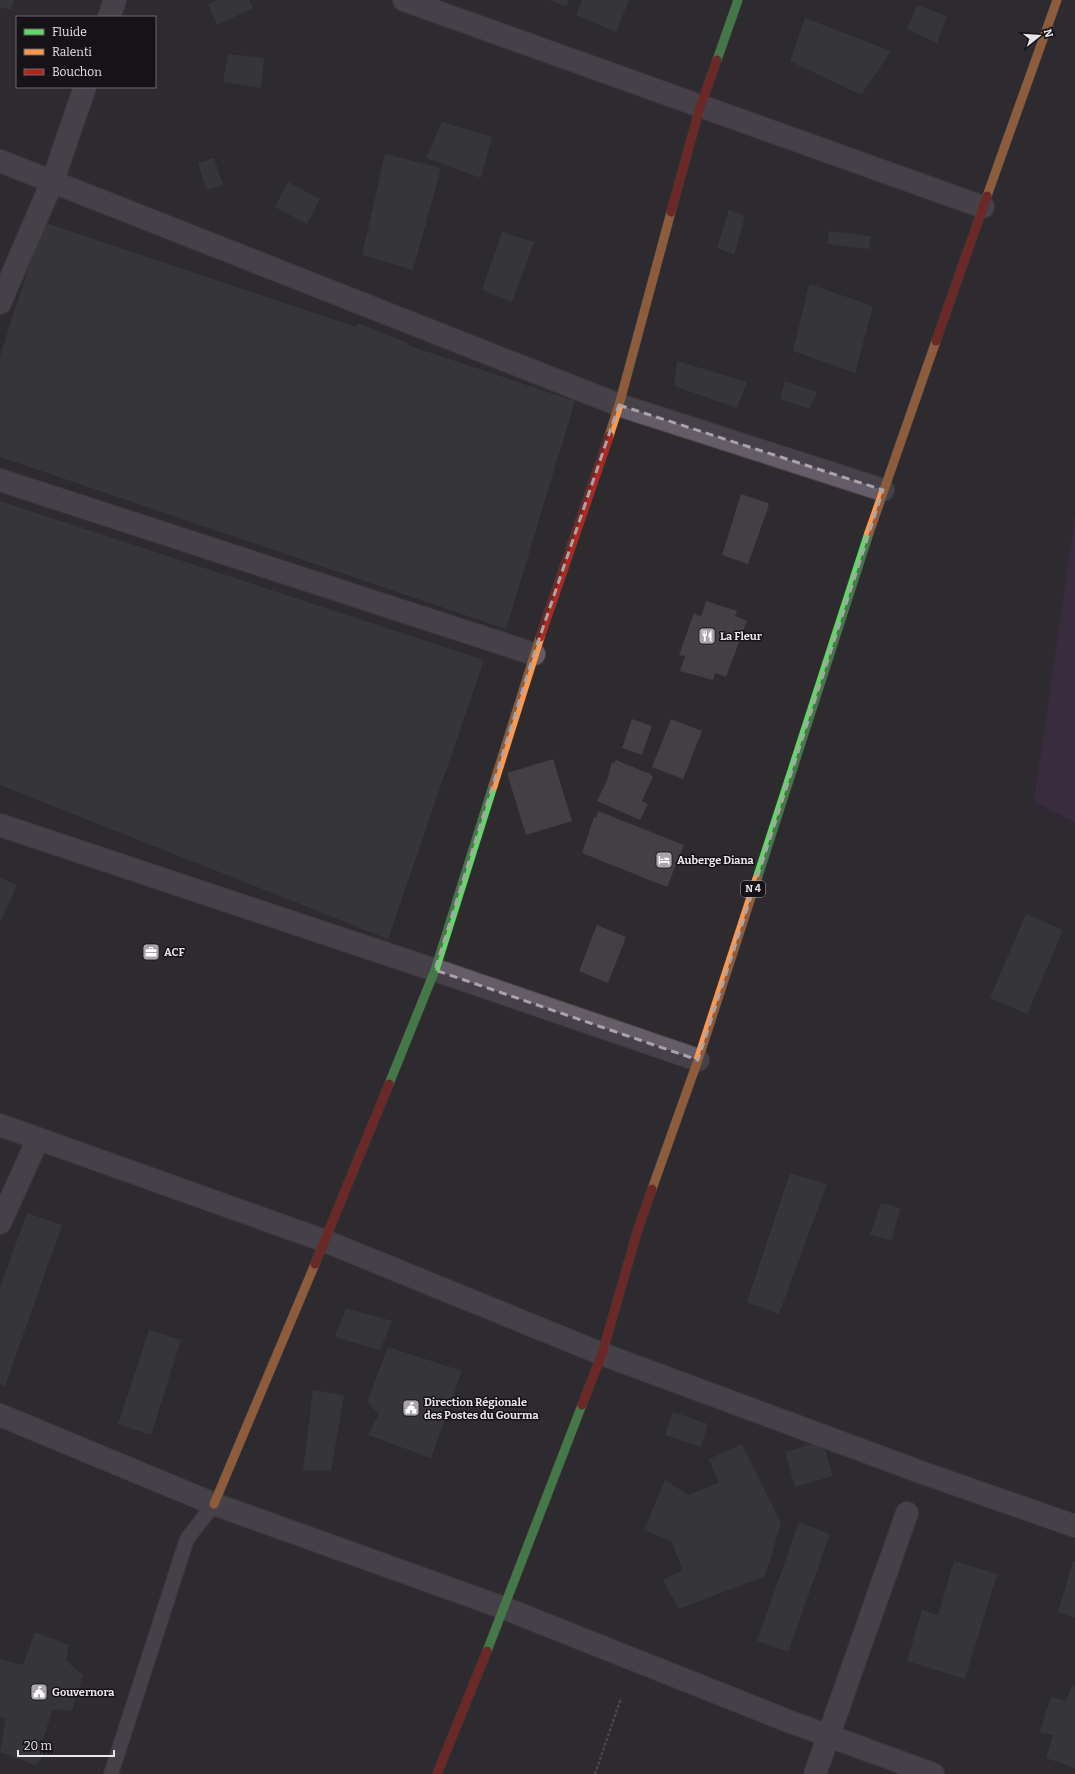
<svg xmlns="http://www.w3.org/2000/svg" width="1075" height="1774" viewBox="0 0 1075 1774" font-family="Bitter,serif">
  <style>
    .green { fill: #4b2e53 }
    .building { fill: #424043 }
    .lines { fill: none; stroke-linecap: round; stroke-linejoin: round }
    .lane-casing { stroke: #484648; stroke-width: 16 }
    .street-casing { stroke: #484648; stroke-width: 24 }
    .fast-casing { stroke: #484648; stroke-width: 10 }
    .slow-casing { stroke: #484648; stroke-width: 10 }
    .jam-casing { stroke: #484648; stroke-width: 10 }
    .path { stroke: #6a656c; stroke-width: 2.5; stroke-dasharray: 3 2; stroke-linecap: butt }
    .lane { stroke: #645c67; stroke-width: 14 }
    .street { stroke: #645c67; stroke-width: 22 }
    .fast { stroke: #63d668; stroke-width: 9 }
    .slow { stroke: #ff974d; stroke-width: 9 }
    .jam { stroke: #b3261e; stroke-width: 9 }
    .marked { fill: none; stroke: #a8a4a9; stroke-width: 3; stroke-dasharray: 8 5; stroke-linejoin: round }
    .labels { text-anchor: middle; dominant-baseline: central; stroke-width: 3; stroke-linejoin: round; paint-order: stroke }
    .shield { fill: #161316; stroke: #aaa6ab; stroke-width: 1 }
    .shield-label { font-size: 10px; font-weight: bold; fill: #e9e5eb }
    .poi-label { font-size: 11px; font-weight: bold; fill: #e9e5eb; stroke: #161316; text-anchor: start }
  </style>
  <rect width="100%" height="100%" fill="#2e2b2f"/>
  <path class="green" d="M1075,516V822L1034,802Z"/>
  <path class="building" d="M0,0H14L11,10L0,7Z
    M219,0H249L253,8L217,25L208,4Z
    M548,0H568L567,6Z
    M582,0H629L616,32L576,15Z
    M917,5L947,16L937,43L907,29Z
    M805,18L891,51L861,95L790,61Z
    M228,54L264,58L261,88L223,82Z
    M442,122L492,137L481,178L426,158Z
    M385,154L441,168L413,270L362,255Z
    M214,158L223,185L206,190L198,163Z
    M288,182L320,199L307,224L275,207Z
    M729,210L745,216L734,255L717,248Z
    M43,222L356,327L358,323L408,343L407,345L575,401L506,629L0,457V356Z
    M829,231L871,236L869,249L827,244Z
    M502,232L534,242L512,302L482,290Z
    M809,284L873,306L855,373L793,351Z
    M677,361L747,382L737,408L674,386Z
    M785,381L817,392L809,409L780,399Z
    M741,494L768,503V505H769L748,564L722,555Z
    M0,501L484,660L388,939L0,785Z
    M706,601L737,611L735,616L747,621L726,677L715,673L713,680L680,671L685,656L679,655L694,613L701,617Z
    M632,719L652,726L642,755L622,748Z
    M671,719L702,731L683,779L652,767Z
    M553,759L572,821L526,835L507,773Z
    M616,760L650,774L653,777L642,801L648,804L640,820L597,801L607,781L612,762L614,763Z
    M598,811L684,845L667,887L582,853L594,817L596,818Z
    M0,878L17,885L0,923Z
    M1026,914L1063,930L1027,1014L990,998Z
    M597,925L626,937L608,983L579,971Z
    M790,1173L827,1184L779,1314L747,1302Z
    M881,1203L900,1208L892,1240L870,1235Z
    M27,1213L62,1225L5,1386L0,1384V1288Z
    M346,1308L392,1321L380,1350L335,1337Z
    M149,1330L181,1340L151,1435L118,1424Z
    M388,1347L462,1371L431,1458L368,1435L379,1414L367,1402Z
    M313,1390L344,1395L331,1471L303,1470Z
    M673,1412L708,1424L701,1447L665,1435Z
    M822,1441L833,1476L795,1487L785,1452Z
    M742,1444L781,1523L765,1576L679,1609L663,1580L683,1570L671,1541L644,1530L665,1480L688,1495L719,1483L709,1459Z
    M799,1522L830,1534L788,1652L757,1641Z
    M954,1561L997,1574L965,1679L907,1661L922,1610L938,1615Z
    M1073,1562H1075V1618L1058,1612Z
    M35,1632L69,1645L66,1661L83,1675L72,1711L53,1709L42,1742L47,1753L35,1765L0,1752L6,1718L0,1716V1659L23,1665Z
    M1072,1685L1075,1686V1768L1046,1758L1053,1735L1040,1732L1051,1697L1066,1701Z"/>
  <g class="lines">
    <g class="lane-casing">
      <path id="lane" d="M111,1774L187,1539L214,1504"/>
    </g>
    <g class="street-casing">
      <path id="street" d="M404,0L983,207
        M109,17L115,0
        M0,161L619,405L883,490
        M0,303L53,180L85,87
        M0,480L534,654
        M0,825L435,970L698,1060
        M0,1125L325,1241L602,1354L926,1474L1075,1526
        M0,1223L38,1139
        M0,1415L214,1504L504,1608L788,1721L933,1774
        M815,1774L907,1513"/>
    </g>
    <g class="fast-casing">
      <path id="fast" d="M717,60L738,0
        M757,879L869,533
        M389,1084L435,970L493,786
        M487,1651L582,1405"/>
    </g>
    <g class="slow-casing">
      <path id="slow" d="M987,196L1057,0
        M609,436L619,405L671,212
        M869,533L936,341
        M493,786L540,637
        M652,1189L698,1060L757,879
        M214,1504L315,1264"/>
    </g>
    <g class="jam-casing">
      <path id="jam" d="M671,212L700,107L717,60
        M936,341L987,196
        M540,637L609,436
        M315,1264L389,1084
        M582,1405L602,1354L638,1229L652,1189
        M437,1774L487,1651"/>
    </g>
    <path class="path" d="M595,1774L621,1698"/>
    <use href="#lane" class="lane"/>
    <use href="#street" class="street"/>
    <use href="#fast" class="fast"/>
    <use href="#slow" class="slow"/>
    <use href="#jam" class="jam"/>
  </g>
  <path d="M0 0H1075V1774H0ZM619,405L883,490L698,1060L435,970L534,654Z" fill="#2e2b2f" fill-opacity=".55" fill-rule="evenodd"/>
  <path class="marked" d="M619,405L883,490L698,1060L435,970L534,654Z"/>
  <defs>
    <g id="restaurant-square" transform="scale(0.9)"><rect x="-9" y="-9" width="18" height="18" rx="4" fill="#a8a4a9" stroke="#161316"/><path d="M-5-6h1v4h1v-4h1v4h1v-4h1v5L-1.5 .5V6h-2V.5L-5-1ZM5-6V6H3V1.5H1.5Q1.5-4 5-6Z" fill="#fff"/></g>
    <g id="hotel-square" transform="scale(0.9)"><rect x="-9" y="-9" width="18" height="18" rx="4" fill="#a8a4a9" stroke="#161316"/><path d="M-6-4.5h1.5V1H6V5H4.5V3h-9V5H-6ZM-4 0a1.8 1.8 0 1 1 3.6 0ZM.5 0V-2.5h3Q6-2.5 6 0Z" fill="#fff"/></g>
    <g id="office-square" transform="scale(0.9)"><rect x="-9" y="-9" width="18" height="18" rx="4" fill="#a8a4a9" stroke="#161316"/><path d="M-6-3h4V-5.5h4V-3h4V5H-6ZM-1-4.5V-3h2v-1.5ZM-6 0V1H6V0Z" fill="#fff"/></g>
    <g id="civic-square" transform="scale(0.9)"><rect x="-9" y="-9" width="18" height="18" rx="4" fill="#a8a4a9" stroke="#161316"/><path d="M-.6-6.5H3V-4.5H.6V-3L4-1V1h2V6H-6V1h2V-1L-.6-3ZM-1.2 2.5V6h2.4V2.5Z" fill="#fff"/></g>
  </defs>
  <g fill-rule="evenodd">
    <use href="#restaurant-square" x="707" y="636"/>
    <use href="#hotel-square" x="664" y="860"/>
    <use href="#office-square" x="151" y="952"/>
    <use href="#civic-square" x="411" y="1408"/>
    <use href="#civic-square" x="39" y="1692"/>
  </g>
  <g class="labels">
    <rect class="shield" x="741" y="881" width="24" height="16" rx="3"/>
    <g class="shield-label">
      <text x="753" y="889">N 4</text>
    </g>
    <g class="poi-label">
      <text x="720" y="636">La Fleur</text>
      <text x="677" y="860">Auberge Diana</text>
      <text x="164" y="952">ACF</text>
      <text x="424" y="1402">Direction Régionale<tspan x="424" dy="13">des Postes du Gourma</tspan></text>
      <text x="52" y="1692">Gouvernora</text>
    </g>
  </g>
  <rect x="16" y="16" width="140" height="72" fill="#161316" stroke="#6a676b"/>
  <rect x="24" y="29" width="20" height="6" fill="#63d668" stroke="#6a676b"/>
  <text x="52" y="36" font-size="12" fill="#e9e5eb">Fluide</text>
  <rect x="24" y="49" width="20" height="6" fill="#ff974d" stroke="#6a676b"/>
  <text x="52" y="56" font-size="12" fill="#e9e5eb">Ralenti</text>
  <rect x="24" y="69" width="20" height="6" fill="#b3261e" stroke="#6a676b"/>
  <text x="52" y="76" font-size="12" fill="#e9e5eb">Bouchon</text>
  <g transform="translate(1039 36) rotate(73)" stroke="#161316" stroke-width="3" paint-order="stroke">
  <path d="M0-3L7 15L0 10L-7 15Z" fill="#e9e5eb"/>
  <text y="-6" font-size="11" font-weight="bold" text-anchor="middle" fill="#e9e5eb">N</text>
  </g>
  <path d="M18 1750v6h96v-6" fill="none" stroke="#e9e5eb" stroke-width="2"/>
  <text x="24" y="1750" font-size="12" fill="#e9e5eb" stroke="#161316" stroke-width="3" paint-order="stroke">20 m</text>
</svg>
